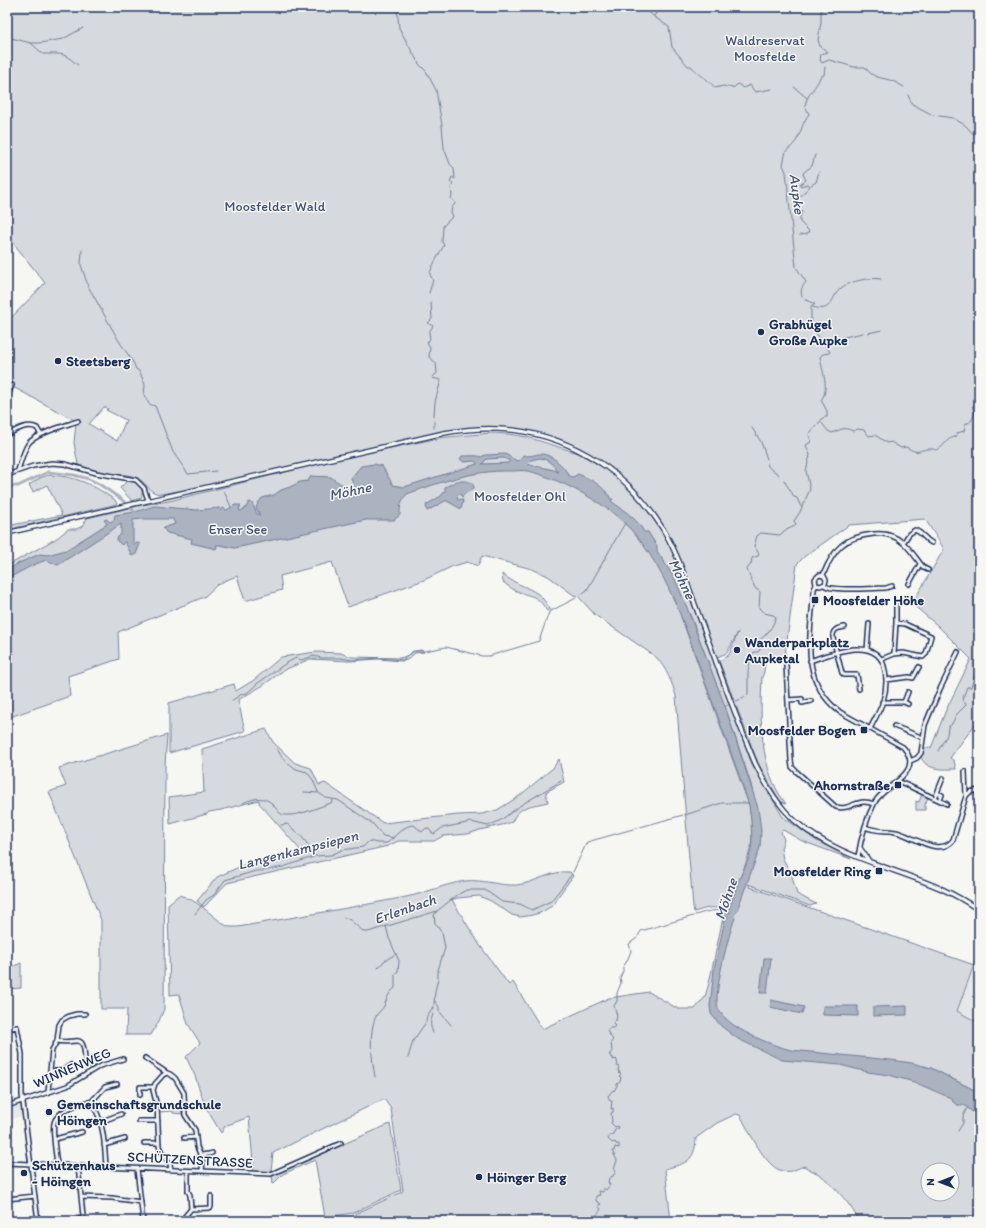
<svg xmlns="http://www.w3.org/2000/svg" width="986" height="1228" viewBox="0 0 986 1228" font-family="Itim,sans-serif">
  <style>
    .built { fill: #e6e7e7 }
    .green { fill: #d6d9dd; stroke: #78849e; fill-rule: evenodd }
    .water { fill: #abb2c0; stroke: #717e99; fill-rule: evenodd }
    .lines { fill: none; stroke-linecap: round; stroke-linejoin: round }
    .stream { stroke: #717e99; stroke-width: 1 }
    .canal { stroke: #abb2c0; stroke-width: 3 }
    .river { stroke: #abb2c0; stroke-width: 5 }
    .minor-casing { stroke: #1b2f5e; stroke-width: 6 }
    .major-casing { stroke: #1b2f5e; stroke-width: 6 }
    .minor { stroke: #f6f6f2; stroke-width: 3 }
    .major { stroke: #f6f6f2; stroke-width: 3.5 }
    .poi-dot { fill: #1b2f5e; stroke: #f6f6f2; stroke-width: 1.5 }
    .labels { text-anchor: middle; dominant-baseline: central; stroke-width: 3; stroke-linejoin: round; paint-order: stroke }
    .park-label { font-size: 14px; fill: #405177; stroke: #f6f6f2 }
    .poi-label { font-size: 14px; font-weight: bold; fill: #1b2f5e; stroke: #f6f6f2; text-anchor: start }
    .street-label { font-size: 14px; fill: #1b2f5e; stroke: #f6f6f2 }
    .water-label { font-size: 15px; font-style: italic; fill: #46567b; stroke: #f6f6f2 }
  </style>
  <rect width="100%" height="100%" fill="#f6f6f2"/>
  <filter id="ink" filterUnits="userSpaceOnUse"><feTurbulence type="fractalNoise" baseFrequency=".025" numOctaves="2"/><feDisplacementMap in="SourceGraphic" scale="8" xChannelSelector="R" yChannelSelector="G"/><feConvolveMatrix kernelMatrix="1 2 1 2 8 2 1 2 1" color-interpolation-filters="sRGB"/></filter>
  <g filter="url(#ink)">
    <path class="built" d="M979,956V1023L957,1011L974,965Z
      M18,1105L21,1106L23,1116L9,1119L11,1127L7,1128V1108Z"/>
    <path class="green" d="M7,7H979V714L976,723L950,758L954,761L956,769C945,769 926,771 921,757L924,748H931L946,710L971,659L938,626L912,604L944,549L925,519L849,525L805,556L797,564L784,663L768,658C763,664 766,670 762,677C760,719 759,769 786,804L780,801L758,763L719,661L729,655L738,632L727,653L717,657L698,612L678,560L664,531L636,492L594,458L544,436L497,429L444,433L229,482L161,494C148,493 149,485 139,479C129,473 116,475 105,473C96,472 87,468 78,465L74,443L76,423L78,422L11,386L7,395V322L45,283L7,235ZM104,407L108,409L106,410L126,420L117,441L89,424Z
      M491,433L508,434L527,437L578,453L606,469L633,491L652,516L669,543L729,702L724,704L690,614L681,617L749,805C755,840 752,850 738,882L754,858L756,811L751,784L725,706L730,704L752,764L783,817L817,841L851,859L802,841L783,830L781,832L784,840L781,848L783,859L791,873L797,894L816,904L810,906L748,884L750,887L974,965L957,1011L979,1023L978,1092L931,1068L924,1066L979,1093V1221H859C852,1206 836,1188 823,1177C818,1173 810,1170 804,1166C798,1168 791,1173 783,1171C766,1169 748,1129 740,1115L736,1114L717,1123L696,1138C695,1162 686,1163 665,1169L671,1221H352L355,1214L402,1192L403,1190L391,1109L384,1099L273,1153L271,1172L267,1173H254L249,1117L225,1126L221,1133L205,1106L195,1076L186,1057L200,1043L188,1024L179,994L170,995L168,904L179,895C196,899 211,915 225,925L230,927H238C294,917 350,908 406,897C426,893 445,884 465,881C483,879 499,886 517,885C535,883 551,870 570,872L573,876L559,895L555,903L552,906L540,913L528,916L520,917L512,915L491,901L479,896L457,898L452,900L479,944L509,985L513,982L542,1029L609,998L649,992L678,1009H695L705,997L709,983L724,913L727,911C714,905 708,908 694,912L693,907L676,696C672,682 666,668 656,657L595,615L577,595L575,596L548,576L532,569L482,556L478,566L467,562L451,567L424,580L348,607L332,562L280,576L282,590L245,601L237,576L224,581L219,585L218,584L204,597L118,632L119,659L68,676L70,696L7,718V566L57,538L68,529H76L83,526L87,518L142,505L169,501L341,458L435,439V440H437V438ZM928,1170H952V1194H928Z
      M48,475C76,476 92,484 115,500L117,504L7,530V526L62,515L47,485L33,492L29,485L40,478Z
      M128,480C138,480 145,489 141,498L132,501L120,488Z
      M502,574C513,583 526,586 538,594C543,598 547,604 550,609L547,611C537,595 535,598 519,592C513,590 508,586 503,582Z
      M421,650L424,652L415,653L407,660L402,661L378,659L350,661L310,659L284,670L262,686L238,700L245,731L169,753V703L234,684L236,691L254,680L281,657L316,652L341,653L351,657L400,658C409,656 411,651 421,650Z
      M266,729L273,742L295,763L311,768L319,785L325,783L383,823L458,815L482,814L497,810L518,797L553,768L559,759L564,782L546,792L548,802C532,806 519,805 512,822L506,824L480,830L468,834L443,836L434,841H398L388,846L227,883L204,907L197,901L217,877L248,863L277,862L302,852L259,803V800L221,810L209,812L207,814L170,824L169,797L204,792L202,749Z
      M167,735L165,765L164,1009L159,1021L151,1035H126L127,1009H101V920L49,792L66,786L59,768Z
      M922,794L928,797L925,805V810H916V801L919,802Z
      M21,963V988L8,989L7,969Z
      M181,1105L182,1114L173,1113L172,1111L159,1112V1108Z
      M390,1124L401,1190L353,1213L325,1217L315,1160L283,1174L273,1184L272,1175L276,1173Z"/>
    <path class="water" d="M505,454L517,461L520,460L523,455C529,457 533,455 539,454C551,453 564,466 569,476L573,477L578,474C591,479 603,486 610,497V499H613L611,501C623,510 637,518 644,532H648L657,546V551L675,579L686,605L725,706L758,808L761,830L760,848L736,913L728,912L738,882L749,858L752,843L751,820L749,805C736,765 721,725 706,685C688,634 664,559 623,522C610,509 592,498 576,490C563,483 542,474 528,471C522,470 516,471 510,471C474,470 441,482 407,494C401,501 400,505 400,515L394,520H366L235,548L220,545H216L217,547L216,549L191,543L192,539L167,533L163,528L175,524L173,519H143L133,520V544L139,543L140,544L136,554L132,556L125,542H124L122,545L117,541V538L121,534V524L58,565L46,560L31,566L7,579V570L21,562L40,554L47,555L66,550L107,524L104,520L106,519L110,522L114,520L115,515L135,512L154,506L197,510L220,508L221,511L223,508L227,510L235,505H241L239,510L240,511L245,509L249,502L252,503L257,514L260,515L256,508L258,503L262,498L274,495L281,490L290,487L300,482L308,481L311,476L331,477C336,482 343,484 349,489L354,486L351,478L361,466L374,464L382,466L393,485L404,487L477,464L476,462L474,461L464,462L460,459L462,456C467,456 478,455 481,457L485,455ZM504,458L510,461L508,463L482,464L487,459ZM540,458C549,460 554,465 558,472L554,470L527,464L531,460Z
      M457,481C464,481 472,480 474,487L472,490L465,493L462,497L460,494L457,497L458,500L462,499L463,501L461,509L447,501H445L427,511L426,505L441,496L445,491V487Z
      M726,915L735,918C729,933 713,994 718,1008C726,1028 771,1045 791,1050L891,1060L912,1063L931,1068L978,1092L977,1095L979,1096V1113L975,1114L964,1105H957L952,1101L953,1099L914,1082L889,1075L868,1072L840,1065L782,1060L738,1039L721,1026L711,1014L710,1006L714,969Z
      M764,958H771L767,993H760Z
      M771,1000L804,1007L802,1014L770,1007Z
      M823,1006H858V1016L823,1015Z
      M907,1006V1015L873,1016V1007Z"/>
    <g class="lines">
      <path class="stream" d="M397,7L399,28L419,64L426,71L436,90L442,125L444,148L450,164L454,168L455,179L452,177L450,182L453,184L451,188L452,195L451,199L455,202V204L452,207L451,213L453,216L443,226L442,242L444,245C441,251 430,269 430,274C430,276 432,278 433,280L429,293
        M644,7L653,16L669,27L672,47L688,66H691C697,74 710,80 715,88L723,86L733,88L738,84L743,88L750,85L755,92L772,89
        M824,7L821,11V22L818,40L820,46L828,52L821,54L820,60L822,63L829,60L854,67H865C873,79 881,77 893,81C897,83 901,85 904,87
        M654,16L660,7
        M7,37L31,43L43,54C63,54 62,52 78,65
        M31,43H40L63,39L83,28
        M794,87L807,98
        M908,95L912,104L933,115L953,118L965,125L979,140
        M811,185L816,182L819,172
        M800,235L807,234L809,231L800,222V217L802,212L796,206L798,199L810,186L808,184L800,186V184L806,180L803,174L804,172L812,166L815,155
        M82,250L81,265L88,286L119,341L133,362L136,369L140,372L145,385L144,395L149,404L155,406L173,452L188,474L216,471
        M802,296C800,290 802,287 806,282L796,267L786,172L783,165L786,151C803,139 798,129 809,114L805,106C806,95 817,87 820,77L824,75L825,67
        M431,302L432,319L428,323L433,326L429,332L430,339L427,342L430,347L429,357L436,363L437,373L432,378L441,380L435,402L434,416
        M813,307C833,314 831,296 841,288C849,281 871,277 881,279
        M868,333L882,330
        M826,344L835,339L863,333
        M434,421V428
        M821,422L828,431L832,433C841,430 842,426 853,431L858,429L864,430L869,436L875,435L887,443L891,442L901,448L906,447C920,456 919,448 932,449C936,449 934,451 938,449C943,447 945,443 948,440C949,439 954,437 957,436V433L964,431L966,423C972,424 972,417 975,414L972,406H977L974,400L979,399
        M752,428L761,442L767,459
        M767,463C769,472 776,470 779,475
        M784,480C787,487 791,490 794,497L797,498L801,507
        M224,491L231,507
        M579,596L587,590L625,523
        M231,701L242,694L247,693L258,683L285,664L296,658L302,660L313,656L322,658H341L352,660L379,658L403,660L413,651H425L446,647L482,656H489L539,641L549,612L576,598
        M736,701L744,698L748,694V671L751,657L754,652H758L760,650L758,641C768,634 772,628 776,617L773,615L764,613L759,608L760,592L755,588L747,570V569L751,564L752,558L758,556L759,554L754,546L757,536L761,533L780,535L784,531L795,526L796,524L794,521L800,512L810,489L806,471L810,455L806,445L811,442L809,434L824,417H827V411L821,400C830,390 822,370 820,357L823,354L829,353L830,352L820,338L811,327V307L815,304L805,299
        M277,749L283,759L296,769L307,772L313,780L318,792
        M938,751L947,735L948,727L952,724L956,715L965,706L966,704L962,700L967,687H971L976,671L979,670
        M304,792L319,793L326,798L338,800L373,824L383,836L394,838
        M243,803C253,798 266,795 274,806C278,810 279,815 286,815C300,816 318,807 331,803L333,800
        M685,815L722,803H748
        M281,825L287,824C293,829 301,835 306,842C309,847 311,851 315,855
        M573,872L587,842L683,815
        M725,912L732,915
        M195,914L206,900L214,895L225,880L256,871H262L283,867L316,856L331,855L342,850L363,847L369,841L377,843H387C395,837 403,825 414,825L422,832L426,828L429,829L431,832L434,834L442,828L471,822L488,826L501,820L521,805L561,781
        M695,915C703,913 713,909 722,911
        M343,917L350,920L364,932H368L437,911L456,896L466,890H485L502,902L520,904L532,910L551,901L572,874
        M638,936L641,931L693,916
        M378,968L384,961L396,954
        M435,1001L439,1007V1011L451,1025
        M433,1033C427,1018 434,1020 434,1007
        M408,1058L413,1041L426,1022L427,1016L434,1005L435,991L438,979V970L445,948L442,933L435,923L434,915L437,911
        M375,1077C372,1059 368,1033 376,1016C378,1012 382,1010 384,1006C387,999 388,993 395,988V975L398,971L399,961L389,938L386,926
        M958,1131L963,1123V1116L967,1108
        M364,1221H366
        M596,1221L593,1220L595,1218L593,1216C598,1216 599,1212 601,1209L598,1206L601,1204L596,1201V1196L600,1195L598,1191L603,1192V1188L606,1190L610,1185L608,1182L609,1178L613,1176L616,1171L614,1170L617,1160L612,1151H614L615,1147L619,1148V1144H616L615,1142L612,1143L608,1139L610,1135L613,1134L615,1130L619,1128L618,1126L615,1127L611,1123L612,1121L611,1113L613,1112V1108L611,1109L612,1101H610L608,1096L613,1090L614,1091L616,1087L617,1086V1084L620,1082L621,1077L619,1076L621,1074L618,1073L620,1072L618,1071L619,1067L617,1066L618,1064L617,1062V1060L616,1059L613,1060V1057L611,1058V1055H609L612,1051L611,1042L613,1040L607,1031L609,1028H613L615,1026L613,1024L615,1020L616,1021L617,1016L614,1006L617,1001V993L621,983L620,978L623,971V967L627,961L631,951L629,944L637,938"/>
      <path class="canal" d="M7,486H18L48,472L74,475L89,479L99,484L121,499L137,514"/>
      <path class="river" d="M729,923L736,907"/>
      <g class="minor-casing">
        <path id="minor" d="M7,398L12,385
          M7,435C16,430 27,423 37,428L41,435
          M18,470C21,462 23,452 28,444C34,434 67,425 78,421
          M7,475L33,466L52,463L65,464L96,473L136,480L144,488L148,500
          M903,543L909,534L915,530C923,533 925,540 932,543
          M823,575C834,548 844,537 874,534C884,533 894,535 902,542C911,549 917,560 924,568L928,570
          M909,584L920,564
          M816,585L820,586L825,584L826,580L824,576L819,575L815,579L816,585L814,589C811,633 798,680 840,712L903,747C926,773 885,784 875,802C866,819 861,838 858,857
          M824,585C831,592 874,588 886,588L892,586
          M896,604V623
          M845,627C838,628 832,629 833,638L842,673L844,675H857L859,689
          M867,650L869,624
          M882,659L894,654L903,653L923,657L926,654L931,636L905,624L896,623L894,654
          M810,661C832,653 880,634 885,671C887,681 886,691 883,701C880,711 874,720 870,729
          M786,665L791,760L792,767L797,772L836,807C852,811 855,797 874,804
          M886,680L909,677L913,678L919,667
          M788,700L802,699V703L811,701
          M882,702H904L908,704
          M904,702L908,692
          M894,726L923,738
          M910,761L917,758L921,753L925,725L940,689L958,652
          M965,771L966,796
          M898,781L947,804
          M937,793L942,795L940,800
          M935,798L943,778
          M865,827C879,833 884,829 896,832C912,835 939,858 953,840L966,796L970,792L979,790
          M7,1029L17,1027L22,1054V1095L38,1221
          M57,1041C77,1045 84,1030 85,1061
          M145,1058L167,1073
          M50,1071H62L71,1065
          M48,1092L52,1050L57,1041L59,1025L62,1020L69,1016L77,1014H85
          M140,1095V1087H153
          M90,1103L105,1087L117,1084
          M7,1106L67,1086L100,1066L123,1059
          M139,1121H158
          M100,1122L121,1114
          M184,1138L196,1137
          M55,1139L82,1132
          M144,1143H159
          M104,1145L125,1139
          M201,1155L209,1154L212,1153
          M7,1163L271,1174L341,1143
          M57,1165C56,1154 52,1133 54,1123C57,1111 77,1104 88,1102C104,1111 105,1151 106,1167
          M137,1169L143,1221
          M171,1170L170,1164L162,1153L159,1146L157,1106L153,1090L155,1084L163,1075L167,1073L170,1074L175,1078L184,1093L185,1115L195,1130L197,1147L203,1161L202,1171
          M81,1197L112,1198L141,1202
          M7,1199L35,1196
          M191,1209L209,1208L211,1207V1196
          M71,1221L81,1219L83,1216L78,1166
          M181,1221L191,1209L190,1195L188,1191V1171"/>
      </g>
      <g class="major-casing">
        <path id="major" d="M7,533L444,433C462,430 480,428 498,429C563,432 621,466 657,520C676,547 686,580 697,610C716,661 734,713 755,763C765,784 777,804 794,820C835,857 893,867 942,889C955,895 967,902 979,910
          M860,848L869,861"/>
      </g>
      <use href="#minor" class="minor"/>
      <use href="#major" class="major"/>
    </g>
  </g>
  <g class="poi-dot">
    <circle cx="761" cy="332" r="4"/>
    <circle cx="58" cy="361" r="4"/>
    <rect x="811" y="596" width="8" height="8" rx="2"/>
    <circle cx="737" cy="650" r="4"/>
    <rect x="860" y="726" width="8" height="8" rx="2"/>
    <rect x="894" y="781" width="8" height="8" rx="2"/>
    <rect x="875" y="867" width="8" height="8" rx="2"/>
    <circle cx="49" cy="1112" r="4"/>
    <circle cx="24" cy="1173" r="4"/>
    <circle cx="479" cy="1177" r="4"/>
  </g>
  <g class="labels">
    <g class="park-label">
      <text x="765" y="40">Waldreservat<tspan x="765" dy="16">Moosfelde</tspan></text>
      <text x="275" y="206">Moosfelder Wald</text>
      <text x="520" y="496">Moosfelder Ohl</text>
      <text x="238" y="529">Enser See</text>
    </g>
    <g class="poi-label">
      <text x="769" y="324">Grabhügel<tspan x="769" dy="16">Große Aupke</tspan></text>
      <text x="66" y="361">Steetsberg</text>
      <text x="823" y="600">Moosfelder Höhe</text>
      <text x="745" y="642">Wanderparkplatz<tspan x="745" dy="16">Aupketal</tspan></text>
      <text x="856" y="730" text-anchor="end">Moosfelder Bogen</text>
      <text x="890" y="785" text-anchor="end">Ahornstraße</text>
      <text x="871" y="871" text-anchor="end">Moosfelder Ring</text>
      <text x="57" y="1104">Gemeinschaftsgrundschule<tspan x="57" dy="16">Höingen</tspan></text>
      <text x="32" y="1165">Schützenhaus<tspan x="32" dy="16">- Höingen</tspan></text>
      <text x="487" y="1177">Höinger Berg</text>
    </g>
    <g class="street-label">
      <text transform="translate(72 1068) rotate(-23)">WINNENWEG</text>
      <text transform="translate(190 1160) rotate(3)">SCHÜTZENSTRASSE</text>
    </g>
    <g class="water-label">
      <text transform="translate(797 194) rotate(83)">Aupke</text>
      <text transform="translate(350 491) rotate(-12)">Möhne</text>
      <text transform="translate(682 579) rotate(64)">Möhne</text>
      <text transform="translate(298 850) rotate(-14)">Langenkampsiepen</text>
      <text transform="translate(726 899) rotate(-71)">Möhne</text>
      <text transform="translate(405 909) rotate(-19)">Erlenbach</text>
    </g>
  </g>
  <rect width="986" height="1228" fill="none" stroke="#f6f6f2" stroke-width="24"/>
  <rect x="12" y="12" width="962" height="1204" fill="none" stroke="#1b2f5e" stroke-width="1.5" filter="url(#ink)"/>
  <g transform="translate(940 1182) rotate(270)"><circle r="19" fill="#f6f6f2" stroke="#9ea6b7"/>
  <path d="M0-3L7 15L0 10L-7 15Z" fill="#1b2f5e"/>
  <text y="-6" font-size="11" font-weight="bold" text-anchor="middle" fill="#1b2f5e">N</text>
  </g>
</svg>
